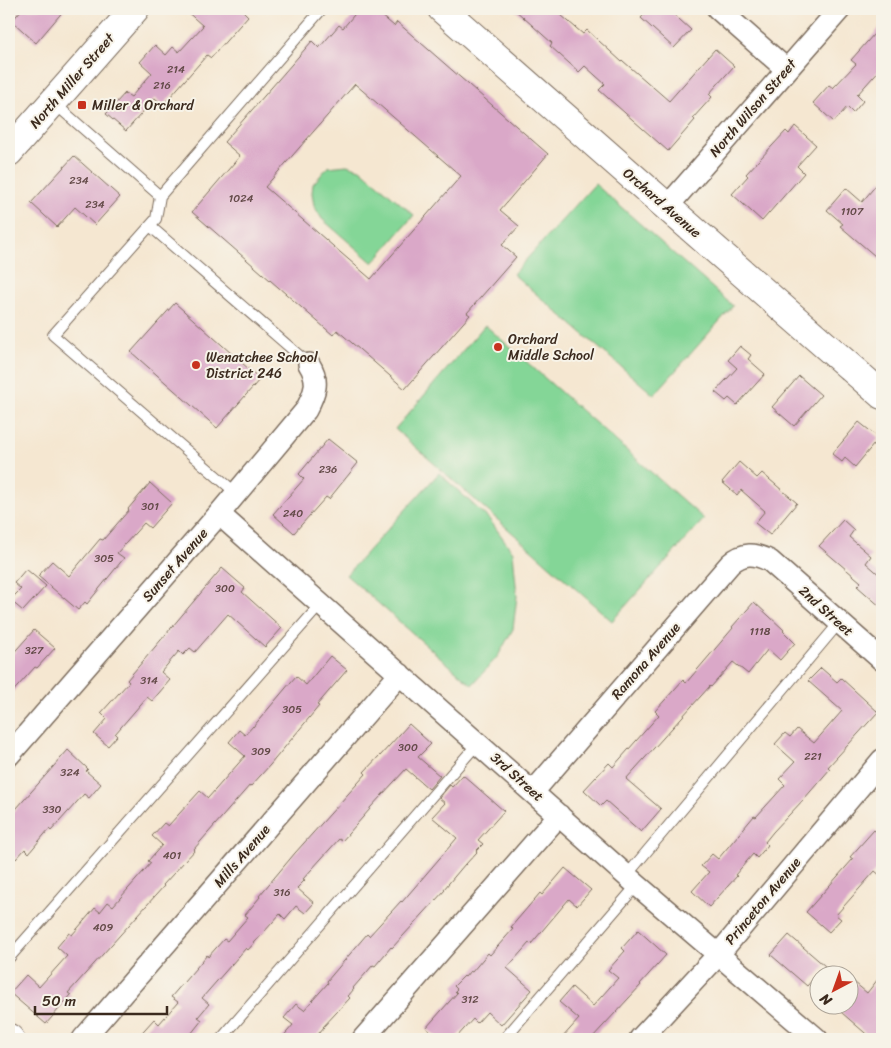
<svg xmlns="http://www.w3.org/2000/svg" width="891" height="1048" viewBox="0 0 891 1048" font-family="Sriracha,sans-serif">
  <style>
    .green { fill: #84d697; stroke: #60805a }
    .building { fill: #daa8c8; fill-rule: evenodd }
    .lines { fill: none; stroke-linecap: round; stroke-linejoin: round }
    .lane-casing { stroke: #7c6c5d; stroke-width: 12 }
    .street-casing { stroke: #7c6c5d; stroke-width: 24 }
    .secondary-casing { stroke: #7c6c5d; stroke-width: 30 }
    .lane { stroke: #fff; stroke-width: 10 }
    .street { stroke: #fff; stroke-width: 21 }
    .secondary { stroke: #fff; stroke-width: 28 }
    .poi-dot { fill: #c8321e; stroke: #f7f3e8; stroke-width: 2 }
    .labels { text-anchor: middle; dominant-baseline: central; stroke-width: 4; stroke-linejoin: round; paint-order: stroke }
    .number-label { font-size: 11px; fill: #634a48 }
    .street-label { font-size: 14px; fill: #3b2a1e; stroke: #f7f3e8 }
    .poi-label { font-size: 14px; fill: #3b2a1e; stroke: #f7f3e8; text-anchor: start }
  </style>
  <rect width="100%" height="100%" fill="#f7f3e8"/>
  <filter id="ink" filterUnits="userSpaceOnUse"><feTurbulence type="fractalNoise" baseFrequency=".02" numOctaves="2"/><feDisplacementMap in="SourceGraphic" scale="10" xChannelSelector="R" yChannelSelector="G"/><feConvolveMatrix kernelMatrix="1 2 1 2 8 2 1 2 1" color-interpolation-filters="sRGB"/></filter>
  <filter id="wash" filterUnits="userSpaceOnUse"><feTurbulence type="fractalNoise" baseFrequency=".0096" numOctaves="4" result="noise"/><feDisplacementMap in="SourceGraphic" scale="20" xChannelSelector="R" yChannelSelector="G"/><feGaussianBlur stdDeviation="1.12" result="paint"/><feColorMatrix in="noise" values="0 0 0 0 0 0 0 0 0 0 0 0 0 0 0 0 0 1.4 0 .05"/><feComposite in="paint" operator="in"/></filter>
  <g filter="url(#wash)">
    <rect width="100%" height="100%" fill="#f5e7d1"/>
    <path class="green" d="M347,165L360,169L414,215L373,263L322,219L314,206L312,193L313,184L328,167Z
      M595,184L733,306L654,395L513,274Z
      M485,325L704,519L612,621L395,429Z
      M439,473L489,519L513,552L517,596L513,629L498,656L472,685L346,575Z"/>
    <g id="blocks">
      <path class="building" d="M22,9H65L36,43L12,21Z
        M184,9H241L248,16L211,58L207,55L163,105L155,98L126,131L106,114L125,93L131,97L152,73L140,62L155,45L166,55L173,47L179,52L203,26Z
        M359,9H374L394,26L397,22L548,154L500,210L519,226L502,245L516,257L467,313L470,315L405,389L337,330L333,335L192,212L240,156L224,142L312,41L319,48L339,25L343,28ZM355,84L461,176L371,279L265,187Z
        M514,9H554L583,34L587,30L622,62L623,61L669,101L715,49L734,66L709,94L712,97L693,118L695,120L668,151L599,90L605,84L585,66L579,72L550,46L552,43Z
        M649,9H668L691,30L674,48L641,18Z
        M882,25V67L857,95L863,101L853,113L847,107L834,122L813,103L829,85L833,88L856,64L851,60Z
        M795,126L816,145L797,166L804,173L762,221L732,194L748,176L746,174L786,131L789,134Z
        M74,156L120,197L95,225L75,207L57,227L31,203Z
        M882,178V262L840,226L843,224L827,210L846,188L862,202Z
        M175,303L260,379L217,428L131,352Z
        M740,346L751,355L748,359L765,374L737,405L729,398L726,401L715,392L737,368L728,360Z
        M799,376L821,395L794,426L772,407Z
        M859,422L879,438L855,467L845,458L842,462L832,454Z
        M328,439L358,463L329,499L326,497L294,533L273,514L304,479L299,474Z
        M739,462L757,478L762,473L797,503L770,535L755,523L765,511L741,490L737,495L722,482Z
        M150,483L172,503L150,528L144,523L117,553L124,558L87,604L85,602L78,610L38,576L52,561L69,576L100,539L103,540L129,510L128,509Z
        M843,520L854,530L849,537L871,556L866,563L882,577V608L857,586L861,582L819,546Z
        M222,568L245,588L242,592L282,628L265,647L228,614L195,652L190,648L183,655L179,651L161,672L170,680L152,701L147,697L115,734L117,736L108,746L94,734L107,719L101,713L129,682L127,680Z
        M26,569L46,586L23,611L10,600L21,589L14,583Z
        M754,602L784,630L783,631L795,643L780,660L768,649L748,674L733,662L711,687L710,686L626,779L661,809L641,832L606,801L601,806L584,790L609,763L613,767L659,715L655,711L683,680L686,683L733,628L732,627Z
        M34,630L55,648L37,668L35,667L9,696V658Z
        M330,656L347,670L317,705L319,706L270,765L251,786L250,785L194,849L195,850L163,885L164,886L68,993L71,995L46,1024L10,993L26,975L39,987L67,956L57,947L69,933L72,935L95,908L100,912L108,902L113,906L151,863L148,861L162,845L152,836L164,823L168,826L200,791L208,798L245,756L229,742L239,730L245,735L253,726V727L296,676L306,685Z
        M821,668L837,682L841,678L878,712L828,767L830,769L804,799L773,832L765,842L768,845L757,858L753,854L735,875L737,876L709,907L692,891L709,872L701,866L712,854L718,859L754,816L756,817L785,785L779,779L795,762L775,744L785,733L790,737L797,729L814,743L842,711L808,681Z
        M409,724L431,744L418,757L440,776L429,789L406,769L370,808V809L342,841L339,839L303,879L305,880L297,888L314,903L305,913L296,906L285,919L280,914L248,950L246,948L202,998L209,1004L198,1017L202,1020L187,1039H136L154,1019L159,1024L178,1002L171,997L196,968L207,955L208,957L224,939L227,941L248,917L245,915L260,897L259,896L295,853L366,774L364,772L380,755V756Z
        M68,750L88,769L86,771L101,784L89,798L84,794L51,831L49,829L29,853L25,849L16,859L9,853V817Z
        M463,775L504,811L478,840L483,844L476,851L477,852L465,865V864L444,889L445,890L392,948L391,947L375,966L373,965L353,988L354,989L348,996L350,998L323,1027H324L314,1039H281L293,1025L284,1018L296,1004L304,1010L328,983L327,981L367,934L369,936L401,901L402,902L457,838L432,817L445,803L439,798L450,785L452,787Z
        M874,830L882,837V877L875,871L836,915L841,919L829,932L806,912L853,859L850,857Z
        M565,868L591,890L577,906L569,899L531,944L529,943L507,968L532,990L501,1025L487,1012L477,1023L473,1019L455,1039H440L426,1028L457,993L455,991L457,989L454,986L464,976L465,977L470,971L472,972L488,953L490,955L513,929L511,927L540,893L542,895Z
        M638,930L666,955L640,984L641,985L591,1039H561L579,1019L559,1002L572,987L593,1006L618,978L608,970L625,951L622,948Z
        M789,935L825,966L807,986L771,955Z
        M882,974V1039H872L834,1006H848V977L867,993Z"/>
    </g>
  </g>
  <g filter="url(#ink)">
    <use href="#blocks" fill-opacity="0" stroke="#7c6c5d" stroke-width="1"/>
    <g class="lines">
      <g class="lane-casing">
        <path id="lane" d="M54,103L160,196L322,9
          M160,196L156,219L53,335L236,493
          M150,226L309,364
          M627,875L839,623
          M9,958L321,604
          M221,1039L478,743
          M504,1039L637,885"/>
      </g>
      <g class="street-casing">
        <path id="street" d="M718,9L786,69
          M667,207L840,9
          M219,514L637,885L817,1039
          M9,755L219,514L306,410C315,393 320,381 309,364
          M533,792L730,564C743,552 755,553 770,561L882,660
          M83,1039L400,674
          M363,1039L559,815
          M640,1039L718,955L882,760"/>
      </g>
      <g class="secondary-casing">
        <path id="secondary" d="M442,9L667,207L882,395
          M9,152L135,9
          M9,1038L10,1039"/>
      </g>
      <use href="#lane" class="lane"/>
      <use href="#street" class="street"/>
      <use href="#secondary" class="secondary"/>
    </g>
  </g>
  <g class="poi-dot">
    <rect x="77" y="100" width="10" height="10" rx="2.5"/>
    <circle cx="498" cy="347" r="5"/>
    <circle cx="196" cy="365" r="5"/>
  </g>
  <g class="labels">
    <g class="number-label">
      <text x="176" y="69">214</text>
      <text x="162" y="85">216</text>
      <text x="79" y="180">234</text>
      <text x="241" y="198">1024</text>
      <text x="95" y="204">234</text>
      <text x="852" y="211">1107</text>
      <text x="328" y="469">236</text>
      <text x="150" y="506">301</text>
      <text x="293" y="513">240</text>
      <text x="104" y="558">305</text>
      <text x="225" y="588">300</text>
      <text x="760" y="631">1118</text>
      <text x="34" y="650">327</text>
      <text x="149" y="680">314</text>
      <text x="292" y="709">305</text>
      <text x="408" y="747">300</text>
      <text x="261" y="751">309</text>
      <text x="813" y="756">221</text>
      <text x="70" y="772">324</text>
      <text x="52" y="809">330</text>
      <text x="172" y="855">401</text>
      <text x="282" y="892">316</text>
      <text x="103" y="927">409</text>
      <text x="470" y="999">312</text>
    </g>
    <g class="street-label">
      <text transform="translate(72 81) rotate(-49)">North Miller Street</text>
      <text transform="translate(753 108) rotate(-49)">North Wilson Street</text>
      <text transform="translate(662 203) rotate(41)">Orchard Avenue</text>
      <text transform="translate(175 565) rotate(-49)">Sunset Avenue</text>
      <text transform="translate(826 611) rotate(42)">2nd Street</text>
      <text transform="translate(646 661) rotate(-49)">Ramona Avenue</text>
      <text transform="translate(517 777) rotate(42)">3rd Street</text>
      <text transform="translate(242 856) rotate(-49)">Mills Avenue</text>
      <text transform="translate(763 901) rotate(-50)">Princeton Avenue</text>
    </g>
    <g class="poi-label">
      <text x="92" y="105">Miller &amp; Orchard</text>
      <text x="508" y="339">Orchard<tspan x="508" dy="16">Middle School</tspan></text>
      <text x="206" y="357">Wenatchee School<tspan x="206" dy="16">District 246</tspan></text>
    </g>
  </g>
  <rect width="891" height="1048" fill="none" stroke="#f7f3e8" stroke-width="30"/>
  <g transform="translate(834 990) rotate(221)"><circle r="24" fill="#f7f3e8" stroke="#aca397"/>
  <path d="M0-4L9 19L0 12L-9 19Z" fill="#c8321e"/>
  <text y="-8" font-size="14" font-weight="bold" text-anchor="middle" fill="#3b2a1e">N</text>
  </g>
  <path d="M35 1006v8h132v-8" fill="none" stroke="#3b2a1e" stroke-width="2.5"/>
  <text x="42" y="1006" font-size="15" fill="#3b2a1e" stroke="#f7f3e8" stroke-width="4" paint-order="stroke">50 m</text>
</svg>
